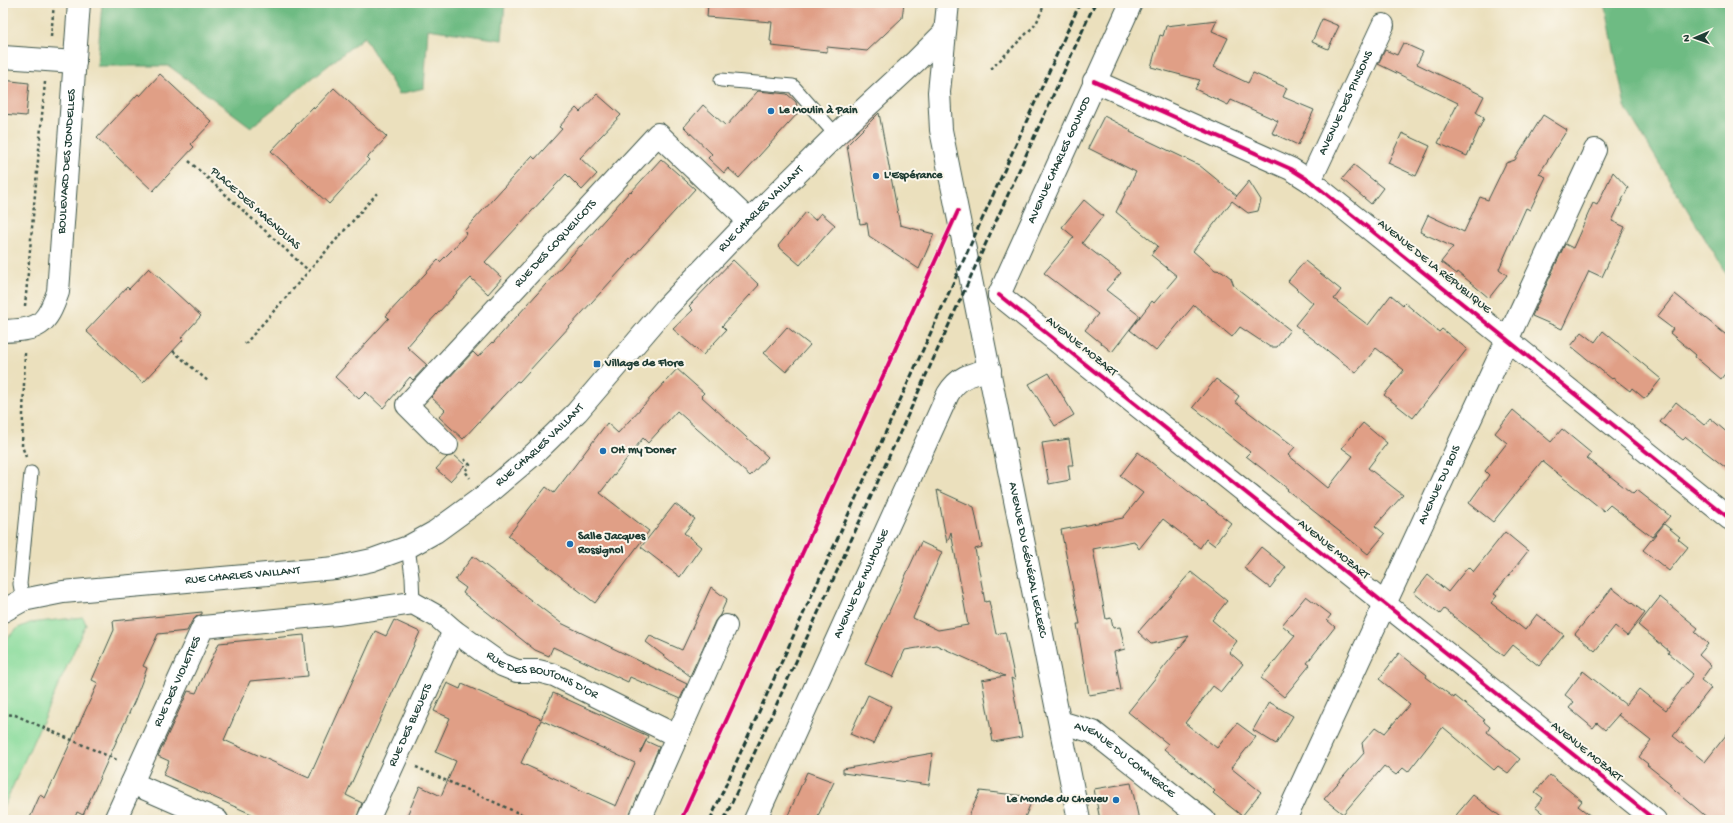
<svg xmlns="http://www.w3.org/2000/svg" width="1733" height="823" viewBox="0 0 1733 823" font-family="'Gochi Hand',sans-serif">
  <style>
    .green { fill: #89db9b; stroke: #548c68 }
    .forest { fill: #6ebb83; stroke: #467c5c }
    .building { fill: #e09f86; fill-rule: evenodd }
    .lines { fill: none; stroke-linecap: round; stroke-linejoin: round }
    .service-casing { stroke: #3e5549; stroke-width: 15 }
    .minor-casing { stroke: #3e5549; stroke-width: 24 }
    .secondary-casing { stroke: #3e5549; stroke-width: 24 }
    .primary-casing { stroke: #3e5549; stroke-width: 24 }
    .path { stroke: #3e5549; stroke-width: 2.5; stroke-dasharray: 3 3; stroke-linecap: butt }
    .service { stroke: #fff; stroke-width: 13 }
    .minor { stroke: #fff; stroke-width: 22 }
    .secondary { stroke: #fff; stroke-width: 22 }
    .primary { stroke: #fff; stroke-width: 22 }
    .rail { stroke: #1f3d34; stroke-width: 3; stroke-dasharray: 6 3; stroke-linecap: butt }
    .cycleway-casing { stroke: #fbf7ec; stroke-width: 6 }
    .cycleway { stroke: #d6006c; stroke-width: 4 }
    .poi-dot { fill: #1f6fb2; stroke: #fbf7ec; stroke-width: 1.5 }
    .labels { text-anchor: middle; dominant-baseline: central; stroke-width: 4; stroke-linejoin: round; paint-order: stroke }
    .street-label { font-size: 12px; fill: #1f3d34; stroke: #fbf7ec }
    .poi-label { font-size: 12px; font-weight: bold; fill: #1f3d34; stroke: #fbf7ec; text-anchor: start }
  </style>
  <rect width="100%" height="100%" fill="#fbf7ec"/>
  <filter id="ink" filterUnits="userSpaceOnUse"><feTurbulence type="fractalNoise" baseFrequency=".025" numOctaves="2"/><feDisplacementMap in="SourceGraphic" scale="8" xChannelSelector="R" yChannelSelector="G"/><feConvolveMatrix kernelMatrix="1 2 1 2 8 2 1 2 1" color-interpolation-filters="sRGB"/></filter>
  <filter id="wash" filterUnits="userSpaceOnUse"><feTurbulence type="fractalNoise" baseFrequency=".012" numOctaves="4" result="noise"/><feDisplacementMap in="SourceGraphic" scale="16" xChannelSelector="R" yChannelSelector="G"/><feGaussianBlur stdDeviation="0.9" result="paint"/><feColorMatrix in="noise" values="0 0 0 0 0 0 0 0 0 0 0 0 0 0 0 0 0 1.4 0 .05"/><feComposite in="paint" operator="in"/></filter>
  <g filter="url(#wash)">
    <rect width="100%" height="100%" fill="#ebe0bd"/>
    <path class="green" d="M83,617L86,624L3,808V642L18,628L30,623Z"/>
    <path class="forest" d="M102,3H505L502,40L428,29L424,88L399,94L364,37L251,127L169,66H97Z
      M1605,3H1730V280L1625,107Z"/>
    <g id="blocks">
      <path class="building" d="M708,3H904L902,18L867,51L827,47V52L771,46L772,42L770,41L772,22L707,17Z
        M1322,19L1339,26L1328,49L1312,42Z
        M1217,20L1212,31L1228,38L1214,67L1248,83L1253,73L1287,88L1283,97L1314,110L1298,145L1272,133L1278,121L1231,100L1228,105L1195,89L1200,80L1151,67L1160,35L1163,36L1166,26Z
        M1403,43L1423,52L1417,64L1484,96L1476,112L1484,118L1467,156L1438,143L1458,103L1378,64L1385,50L1397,55Z
        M160,74L212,122L191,144L194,147L153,191L97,138L138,94L140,96Z
        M3,80L29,83L26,116L3,114Z
        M334,88L387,137L367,158L369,160L329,204L271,151L313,107L314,109Z
        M758,91L787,94L796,102L798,113L739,178L728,168L724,173L708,158L712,154L684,127L703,105L726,126Z
        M597,94L621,115L580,158L597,174L582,190L566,174L485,262L502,278L488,294L471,278L420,332L407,347L427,365L413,380L410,377L383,408L366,392L359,399L335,377L389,318L386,316L438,260L440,262L454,248L467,233L464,231L532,156L535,159L562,129L559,127L576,108L580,112Z
        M879,113L900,225L934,234L919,269L869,236L867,223L860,224L847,145Z
        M1543,115L1567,130L1539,174L1546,177L1530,210L1526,208L1499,269L1507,275L1489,298L1458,272L1457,274L1441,262L1453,247L1420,232L1428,215L1464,232L1480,197L1488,200L1506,163L1515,160Z
        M1104,116L1131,130L1130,132L1199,165L1237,196L1235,198L1249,181L1261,200L1258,211L1248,213L1232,201L1193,251L1215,270L1222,271L1231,278L1234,286L1290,330L1277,347H1270L1240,327L1232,337L1194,305L1156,351L1130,330L1152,301L1154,303L1177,276L1151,255L1158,246L1116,212L1136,172L1088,148Z
        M1402,133L1430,146L1416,176L1388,163Z
        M661,159L695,189L519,382L517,381L463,439L439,417L445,410L431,397L473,352L478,357L492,342L493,343L580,246H581L630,191L631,192Z
        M1354,165L1383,188L1371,204L1342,179Z
        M1613,172L1628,188L1612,221L1625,227L1602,277L1589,271L1562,329L1532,316L1565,244L1573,248L1593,203L1597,205Z
        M1084,200L1103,216L1082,243L1121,273L1106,290L1140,316L1112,352L1085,330L1098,314L1044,273L1074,237L1062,227Z
        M806,212L815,220L821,213L835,225L800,265L778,246Z
        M733,260L759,285L722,326L726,330L703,355L673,329L693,310L689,306Z
        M1305,261L1341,290L1334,299L1368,325L1391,295L1403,305L1405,303L1439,332L1442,329L1467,349L1413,418L1384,395L1404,370L1376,348L1356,373L1295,325L1313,303L1288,281Z
        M149,268L201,316L181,338L183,340L143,383L86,331L127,287L129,289Z
        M1675,294L1730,338V367L1721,379L1695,357L1696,355L1670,333L1673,329L1657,317Z
        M787,327L810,345L786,372L764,353Z
        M1603,331L1661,379L1645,399L1632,388L1630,391L1613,378L1612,379L1571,346L1582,332L1595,342Z
        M677,369L704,393L701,396L768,457L750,476L677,411L648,443L643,438L600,493L649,531L595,603L508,536L546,487L554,493L607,423L618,433Z
        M1049,373L1074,415L1055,426L1029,384Z
        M1216,379L1239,396L1235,402L1295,447L1288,455L1328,488L1353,456L1342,448L1363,423L1387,443L1368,468L1403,495L1375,526L1385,534L1368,554L1287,490L1288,489L1246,456L1250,452L1193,407Z
        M1676,402L1704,425L1710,418L1730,435V471L1686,437L1683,440L1660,422Z
        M1513,410L1551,442L1562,429L1591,453L1587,458L1633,494L1637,490L1670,516L1652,537L1610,505L1604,511L1542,461L1493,522L1469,503L1489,475L1485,471L1507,443L1495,433Z
        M1069,439L1073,465H1068L1070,480L1049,484L1042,443Z
        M1138,452L1202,502L1203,501L1231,523L1214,545L1206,539L1200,548L1163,519L1139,549L1134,541L1093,549L1106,619L1111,618L1113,628L1120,627L1125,649L1114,652L1121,690L1089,695L1077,624H1080L1061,530L1123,518L1143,493L1120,476Z
        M454,455L465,465L450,481L436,469L447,457Z
        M937,490L974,507L982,547L975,549L985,602L989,601L996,634L1005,632L1015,680L1011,678L1022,737L993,742L982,680L1005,676L936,645L905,650L893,677L865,664L921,542L942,552L913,618L938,630L968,625L951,532L947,543Z
        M675,504L695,519L684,533L701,547L680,577L641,547Z
        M1664,524L1680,537L1678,539L1688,547L1669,571L1643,550Z
        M1505,532L1528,551L1494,594L1497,596L1491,603L1525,630L1537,614L1564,635L1539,666L1513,645L1504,656L1444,609L1440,614L1414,593L1428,575L1448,592L1468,567L1473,572Z
        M1261,547L1286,567L1270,588L1244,568Z
        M473,556L561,623L687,684L680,699L630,677L628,682L553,647L549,656L535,650L463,593L466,588L455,580Z
        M1191,572L1227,601L1212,620L1237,641L1229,652L1243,664L1221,692L1213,686L1185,723L1217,748L1237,723L1256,737L1231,768L1261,792L1242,816L1213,793L1215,791L1164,749L1168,744L1128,712L1189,636L1151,644L1138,632Z
        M711,587L727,599L720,615L715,621L690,676L646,642L650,636L682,650Z
        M1612,588L1645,613L1627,636L1615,626L1595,651L1575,634Z
        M1306,596L1331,615L1327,620L1335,627L1307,663L1310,665L1284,697L1261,678L1295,636L1282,625Z
        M1660,597L1698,628L1695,632L1708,644L1699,655L1711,666L1701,680L1711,688L1673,736L1705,762L1730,730V820H1710L1669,785L1671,784L1647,765L1648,764L1639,757L1651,741L1618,715L1620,713L1605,730L1597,723L1593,728L1569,708L1574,702L1565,695L1583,671L1626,705L1639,689L1666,710L1693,674L1668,653L1669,651L1638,625Z
        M202,612V614L196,617L192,621L187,631L158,634L143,666L147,668L135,700L83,815L77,812L74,820H29L40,795L45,798L98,683L92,680L114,630L113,621Z
        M394,620L420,632L346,795L362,803L356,820H265L163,775L169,761L158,756L188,691L196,693L219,643L304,635L308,676L250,681L224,740L309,778L375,631L386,636Z
        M1399,653L1427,675L1426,677L1454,698L1455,696L1485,720L1483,721L1490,727L1487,732L1520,759L1508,773L1498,766L1494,770L1443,727L1408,772L1403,768L1396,775L1384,766L1343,814L1324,799L1364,753L1362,743L1376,727L1385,733L1410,704L1379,679Z
        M447,683L460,689L462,684L541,719L553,693L648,736L640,753L646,741L659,747L628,820H405L420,786L441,796L456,761L435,752L450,718L434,711ZM541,720L635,763L616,806L521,763Z
        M868,695L891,706L874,744L850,734Z
        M1269,702L1293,716L1276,744L1253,730Z
        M933,753L929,785L843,773V769Z
        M807,772L834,782L816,820H786Z
        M1550,775L1582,801L1578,806L1596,820H1551L1535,807L1543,798L1535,792Z
        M1131,783L1139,820H1100L1094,789Z
        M980,791L1033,797L1024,820H967Z
        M1473,795L1505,820H1452Z"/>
    </g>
  </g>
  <g filter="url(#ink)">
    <use href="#blocks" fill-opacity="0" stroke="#3e5549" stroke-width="1"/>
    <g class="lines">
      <g class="service-casing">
        <path id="service" d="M721,80L793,86L836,135
          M408,547L412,577L413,603
          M23,600L20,584L31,473"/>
      </g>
      <g class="minor-casing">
        <g id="minor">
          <path d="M3,57L75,62"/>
          <path d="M1094,81L1291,169L1310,181L1730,519"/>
          <path id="s1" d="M1310,181L1383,25"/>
          <path d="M999,295L1655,820"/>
          <path id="s2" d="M999,295L1131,3"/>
          <path id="s3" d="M3,331C39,330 46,326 58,292L79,3"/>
          <path id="s4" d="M447,445L407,405L658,134L749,221"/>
          <path id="s5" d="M1060,722L1093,732L1204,820"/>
          <path d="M132,783L217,820"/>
          <path id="s6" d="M115,820L203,627L337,614L413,603L438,617L454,631L502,665L517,671H538L554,675L677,736"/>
          <path id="s7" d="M368,820L454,631"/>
          <path d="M640,820L726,626"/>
          <path id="s8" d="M755,820L948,394C959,376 971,374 990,370"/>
          <path id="s9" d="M1285,820L1595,150"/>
        </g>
      </g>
      <g class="secondary-casing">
        <g id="secondary">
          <path id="s10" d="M3,611L23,600L63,592L335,568L372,560L408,547L435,532L483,497L534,454L577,412L665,309L749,221L836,135L916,61L945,32"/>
        </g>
      </g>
      <g class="primary-casing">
        <g id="primary">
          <path id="s11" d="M948,3L939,92L941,130L1079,820"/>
        </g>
      </g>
      <path class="path" d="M51,37L54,3
        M991,69L1036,24L1045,3
        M189,161L309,271
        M25,306L45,82
        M245,344L378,192
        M173,351L209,382
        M25,353L22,446L26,457
        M464,459L470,465L465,471L470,478
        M3,714L15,715L117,760
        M416,767L534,820"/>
      <use href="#service" class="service"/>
      <use href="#minor" class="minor"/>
      <use href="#secondary" class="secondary"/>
      <use href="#primary" class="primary"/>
      <path class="rail" d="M710,820L1080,3
        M724,820L1095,3"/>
      <g class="cycleway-casing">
        <path id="cycleway" d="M1094,81L1291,169L1310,181L1730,519
          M999,295L1655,820
          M681,820L958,211"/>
      </g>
      <use href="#cycleway" class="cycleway"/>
    </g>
  </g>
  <g class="poi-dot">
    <circle cx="771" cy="111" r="4"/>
    <circle cx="876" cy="176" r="4"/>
    <rect x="593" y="360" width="8" height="8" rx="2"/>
    <circle cx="603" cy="451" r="4"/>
    <circle cx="570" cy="544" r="4"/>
    <circle cx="1116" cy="800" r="4"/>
  </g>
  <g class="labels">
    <g class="street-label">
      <text stroke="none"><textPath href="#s1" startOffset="86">AVENUE DES PINSONS</textPath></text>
      <text stroke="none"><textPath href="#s2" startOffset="148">AVENUE CHARLES GOUNOD</textPath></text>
      <text stroke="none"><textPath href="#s3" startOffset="206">BOULEVARD DES JONDELLES</textPath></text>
      <text transform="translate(255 209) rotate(42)">PLACE DES MAGNOLIAS</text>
      <text stroke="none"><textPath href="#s10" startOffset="904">RUE CHARLES VAILLANT</textPath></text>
      <text stroke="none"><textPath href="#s4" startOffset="276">RUE DES COQUELICOTS</textPath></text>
      <text transform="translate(1434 267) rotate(39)">AVENUE DE LA RÉPUBLIQUE</text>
      <text transform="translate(1081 347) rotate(39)">AVENUE MOZART</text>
      <text stroke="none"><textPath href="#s10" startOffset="580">RUE CHARLES VAILLANT</textPath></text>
      <text stroke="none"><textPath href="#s9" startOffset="369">AVENUE DU BOIS</textPath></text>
      <text transform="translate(1333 550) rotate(39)">AVENUE MOZART</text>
      <text stroke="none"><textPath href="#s11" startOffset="566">AVENUE DU GÉNÉRAL LECLERC</textPath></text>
      <text stroke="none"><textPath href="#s10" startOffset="244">RUE CHARLES VAILLANT</textPath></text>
      <text stroke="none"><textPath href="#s8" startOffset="259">AVENUE DE MULHOUSE</textPath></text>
      <text stroke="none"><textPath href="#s6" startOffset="574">RUE DES BOUTONS D'OR</textPath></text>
      <text stroke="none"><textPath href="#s6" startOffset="152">RUE DES VIOLETTES</textPath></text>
      <text stroke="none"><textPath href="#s7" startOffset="104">RUE DES BLEUETS</textPath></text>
      <text transform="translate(1586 752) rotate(39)">AVENUE MOZART</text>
      <text stroke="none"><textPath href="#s5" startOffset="76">AVENUE DU COMMERCE</textPath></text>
    </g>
    <g class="poi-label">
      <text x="779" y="111">Le Moulin à Pain</text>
      <text x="884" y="176">L'Espérance</text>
      <text x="605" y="364">Village de Flore</text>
      <text x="611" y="451">OH my Doner</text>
      <text x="578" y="537">Salle Jacques<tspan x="578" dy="14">Rossignol</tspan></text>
      <text x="1108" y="800" text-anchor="end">Le Monde du Cheveu</text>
    </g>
  </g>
  <rect width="1733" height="823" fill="none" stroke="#fbf7ec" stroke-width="16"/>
  <g transform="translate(1695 38) rotate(268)" stroke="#fbf7ec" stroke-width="3" paint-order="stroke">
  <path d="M0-3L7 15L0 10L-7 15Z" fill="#1f3d34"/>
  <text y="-6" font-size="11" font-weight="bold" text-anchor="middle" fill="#1f3d34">N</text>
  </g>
</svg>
